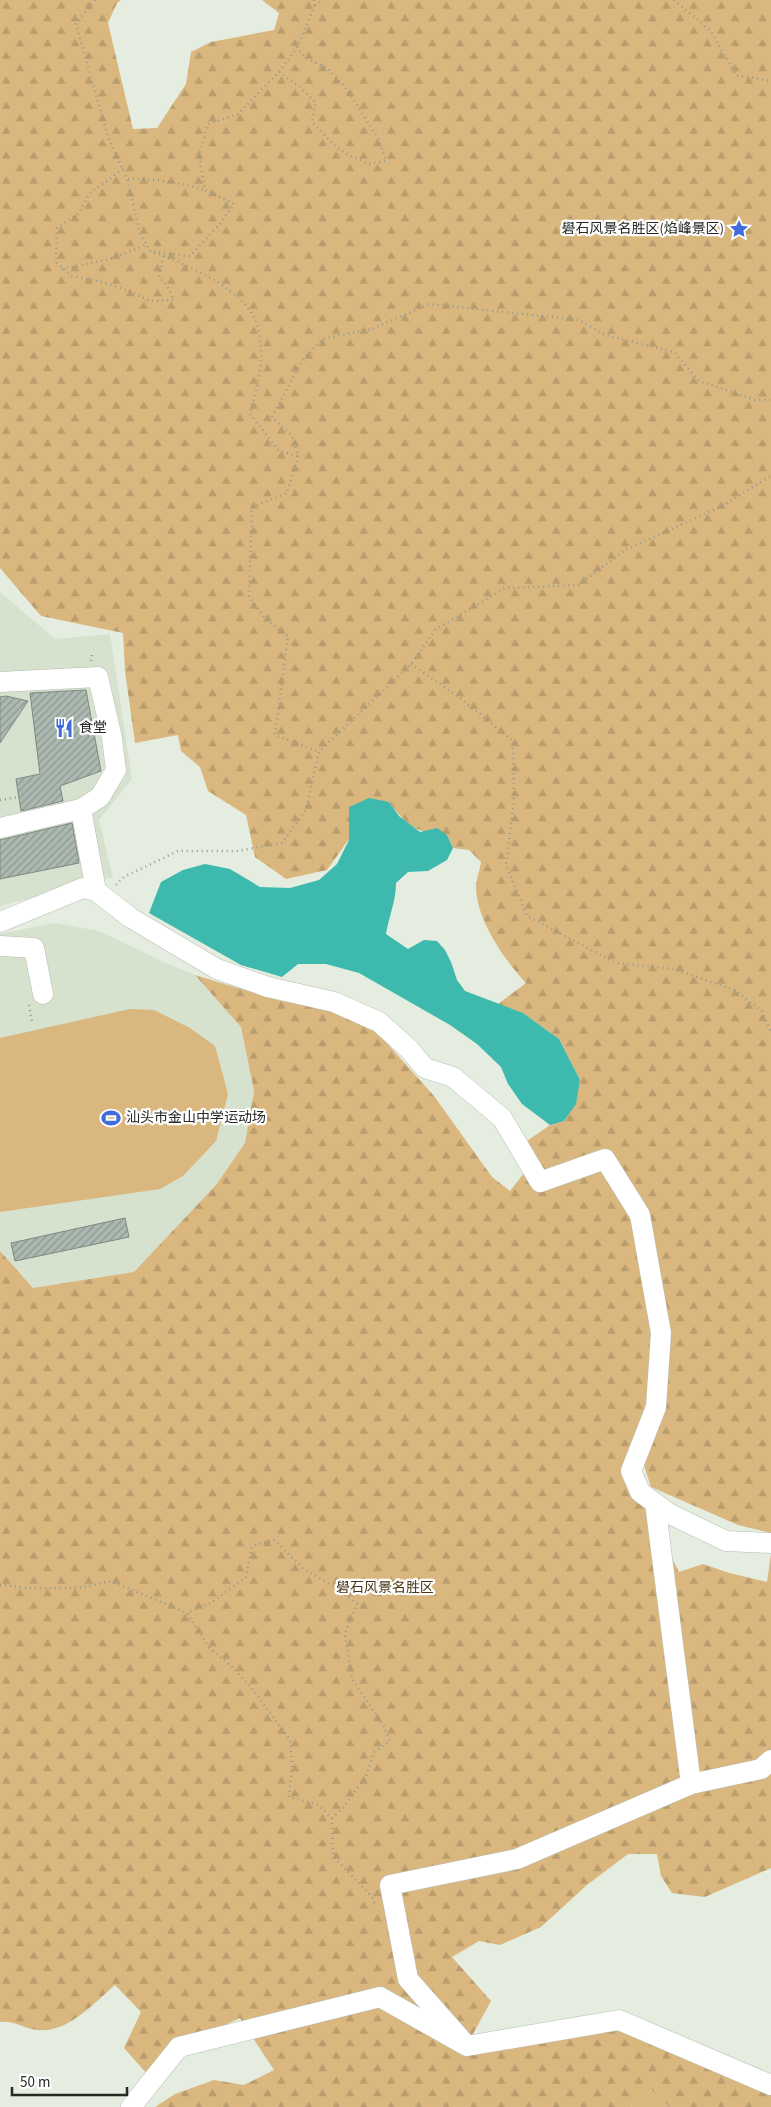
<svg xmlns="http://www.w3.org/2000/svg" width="771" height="2107" viewBox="0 0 771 2107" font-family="'Source Sans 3','Noto Sans SC',sans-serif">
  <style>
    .built { fill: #d6e1ce }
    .green { fill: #dab77e }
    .forest { fill: url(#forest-firs) }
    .water { fill: #3eb9ad }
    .building { fill: url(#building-hatch); stroke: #7c8981 }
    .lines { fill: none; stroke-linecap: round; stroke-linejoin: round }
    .minor-casing { stroke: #b6beb2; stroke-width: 21 }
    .path { stroke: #949a90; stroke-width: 2.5; stroke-dasharray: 1 4; stroke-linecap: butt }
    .minor { stroke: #fff; stroke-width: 20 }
    .labels { text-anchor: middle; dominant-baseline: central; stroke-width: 4.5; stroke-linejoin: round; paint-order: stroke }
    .poi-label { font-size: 14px; fill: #252823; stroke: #fff; text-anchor: start }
    .park-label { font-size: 14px; fill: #493615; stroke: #fff }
  </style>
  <defs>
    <pattern id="forest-firs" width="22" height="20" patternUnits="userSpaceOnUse" patternTransform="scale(1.25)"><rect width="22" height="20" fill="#dab77e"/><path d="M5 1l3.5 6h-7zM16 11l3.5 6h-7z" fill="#bb9d6d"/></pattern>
    <pattern id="building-hatch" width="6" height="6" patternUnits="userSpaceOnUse" patternTransform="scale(1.25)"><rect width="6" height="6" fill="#acb9b1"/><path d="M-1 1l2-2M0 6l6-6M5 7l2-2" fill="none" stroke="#8c9690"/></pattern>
  </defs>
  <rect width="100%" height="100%" fill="#e5ede0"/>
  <path class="built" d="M0,592L55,639L110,634L132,779L99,820L113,877L0,906Z
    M54,923L99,931L166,963L195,975L241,1027L254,1091L245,1143L216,1185L135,1272L33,1288L0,1251V934Z"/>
  <path class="green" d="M130,1009L154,1010L190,1028L215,1046L228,1094L216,1141L183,1176L160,1189L0,1212V1038Z
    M651,2090L669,2107H631Z"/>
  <path class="forest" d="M0,0H121L117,3L108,23L133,129L157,128L186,84L191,52L211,42L274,30L279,13L262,0H771V1533L738,1525L651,1487L641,1456L644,1504L679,1572L703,1564L729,1573L767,1582L771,1554V1868L705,1897L672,1893L661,1876L657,1854H628L587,1885L541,1927L500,1945L479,1941L452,1957L491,2001L467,2045L619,2020L771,2092V2107H669L651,2090L631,2107H155L175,2094L214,2080L244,2085L274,2070L240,2018L182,2045L148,2075L124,2048L141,2012L115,1985C94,2003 67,2034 37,2030C23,2028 14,2020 0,2022V1251L33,1288L134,1272L216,1185L245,1143L254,1091L241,1027L195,975L277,1000L334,1011L376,1031L434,1096L492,1177L510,1191L532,1163L524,1143L550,1125L564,1121L575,1104L580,1080L559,1039L523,1013L498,1004L526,983C505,960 477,921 476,888C476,880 480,870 481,862L469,850L453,848L447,835C414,831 410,829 389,802L349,807V839L327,870L286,879L255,857L246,815L208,791L200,767L181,751L178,735L135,743L125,671L123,633L41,616L0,568Z"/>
  <path class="water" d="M369,798L389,802L399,816L420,832L437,828L447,835L453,848L447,860L428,871L408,872L396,883C396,901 389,916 386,934L408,949L424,940L437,941L445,950L451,962L457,980L465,991L523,1013L559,1039L580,1080L576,1104L564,1121L550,1125L522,1104L508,1084L501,1067L477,1044L450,1025L359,973L326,964H298L282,977L241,965L149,913L161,882L183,870L205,864L230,869L260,887L290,888L319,880L337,864L349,840V807Z"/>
  <path class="building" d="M86,690L101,771L60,786L63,801L21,811L16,779L40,774L30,693Z
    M6,696L28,701L0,743V697Z
    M72,823L79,863L0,879V840Z
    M125,1218L129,1237L15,1261L11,1243Z"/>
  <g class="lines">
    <g class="minor-casing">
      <path id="minor" d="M0,682L98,677L112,738L116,770L100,797L81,809
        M0,828L81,809L96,891
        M0,922L83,888L96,891L131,918L217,969L268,987L334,1002L379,1022L409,1049L425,1068L453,1077L502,1118L540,1182L605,1159L640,1215L661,1333L656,1407L631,1471L640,1492L670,1514L726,1541L771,1543
        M0,946L34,948L43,994
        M691,1784L761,1769L771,1760
        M467,2046L408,1979L390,1885L517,1859L691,1784L655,1503
        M131,2107L179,2047L380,1997L467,2046L619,2020L771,2085"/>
    </g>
    <path class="path" d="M95,0L76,24L108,137L127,179L140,233L150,251C181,262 228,282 249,309C259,321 262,345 261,361C260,378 254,397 250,414L279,451L298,456L292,436L272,417L301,363L322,339L372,329L429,304L579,320L605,335L674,352L699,381L755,400H771
      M314,0L315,5L324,0
      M674,0L710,30L736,75L771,81
      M279,72L301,88L316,103L312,122L337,148L349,155L369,164L386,161L378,138L345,87L328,69L306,58L297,48
      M123,169L89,194L79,213L57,228L56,262L72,276L102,282L126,290L150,301L174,300L166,284L159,277L163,256
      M128,179C154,179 179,182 205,190
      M154,252L190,256L219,225L234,204L205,190L199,156L208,124L238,114L279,72L297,48L315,5
      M62,269L110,259L146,245
      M298,456L287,493L252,507L249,596L266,620L288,636L275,735L319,752
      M91,661L92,653
      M411,664L460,698L513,741L514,800L506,865L527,916L616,963L674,969L734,990L762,1011L771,1033
      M0,800L19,797
      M116,885L124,877L178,851H237L282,843L306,810L319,752L411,664L435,630L505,588L578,585L625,550L722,506L771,476
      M29,1005L32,1021
      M0,1585L30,1588H80L111,1581L187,1613L210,1649L229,1664L250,1686L290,1740L292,1765L289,1797L318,1805L332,1818L343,1808L366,1776L374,1752L390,1741L383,1725L352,1679L345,1634L357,1604L335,1587L302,1568L275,1540L252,1546L246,1577L211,1603L187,1613
      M332,1818L333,1856L372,1897L375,1905"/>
    <use href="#minor" class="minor"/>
  </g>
  <defs>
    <g id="sight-bare" transform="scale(1.5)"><path d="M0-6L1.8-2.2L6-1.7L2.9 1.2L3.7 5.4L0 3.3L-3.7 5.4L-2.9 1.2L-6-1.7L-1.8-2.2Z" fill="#426cdd" stroke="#fff" stroke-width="2.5" paint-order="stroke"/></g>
    <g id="restaurant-bare" transform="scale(1.5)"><path d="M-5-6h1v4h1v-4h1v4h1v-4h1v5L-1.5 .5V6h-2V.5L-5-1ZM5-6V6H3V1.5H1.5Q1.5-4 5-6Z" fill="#426cdd" stroke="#fff" stroke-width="2.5" paint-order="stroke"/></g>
    <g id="stadium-bare" transform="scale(1.5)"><path d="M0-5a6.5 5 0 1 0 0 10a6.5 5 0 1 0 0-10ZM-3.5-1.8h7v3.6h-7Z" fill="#426cdd" stroke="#fff" stroke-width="2.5" paint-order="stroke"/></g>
  </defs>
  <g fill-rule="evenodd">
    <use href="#sight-bare" x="739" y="229"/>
    <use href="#restaurant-bare" x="64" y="728"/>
    <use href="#stadium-bare" x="111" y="1118"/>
  </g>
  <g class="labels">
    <g class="poi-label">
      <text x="724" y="229" text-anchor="end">礐石风景名胜区(焰峰景区)</text>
      <text x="79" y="728">食堂</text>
      <text x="126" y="1118">汕头市金山中学运动场</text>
    </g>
    <g class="park-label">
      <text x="385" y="1588">礐石风景名胜区</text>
    </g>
  </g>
  <path d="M12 2087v8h115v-8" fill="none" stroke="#252823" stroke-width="2.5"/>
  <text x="20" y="2087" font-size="15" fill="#252823" stroke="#ffffff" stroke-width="4" paint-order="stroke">50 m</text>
</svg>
